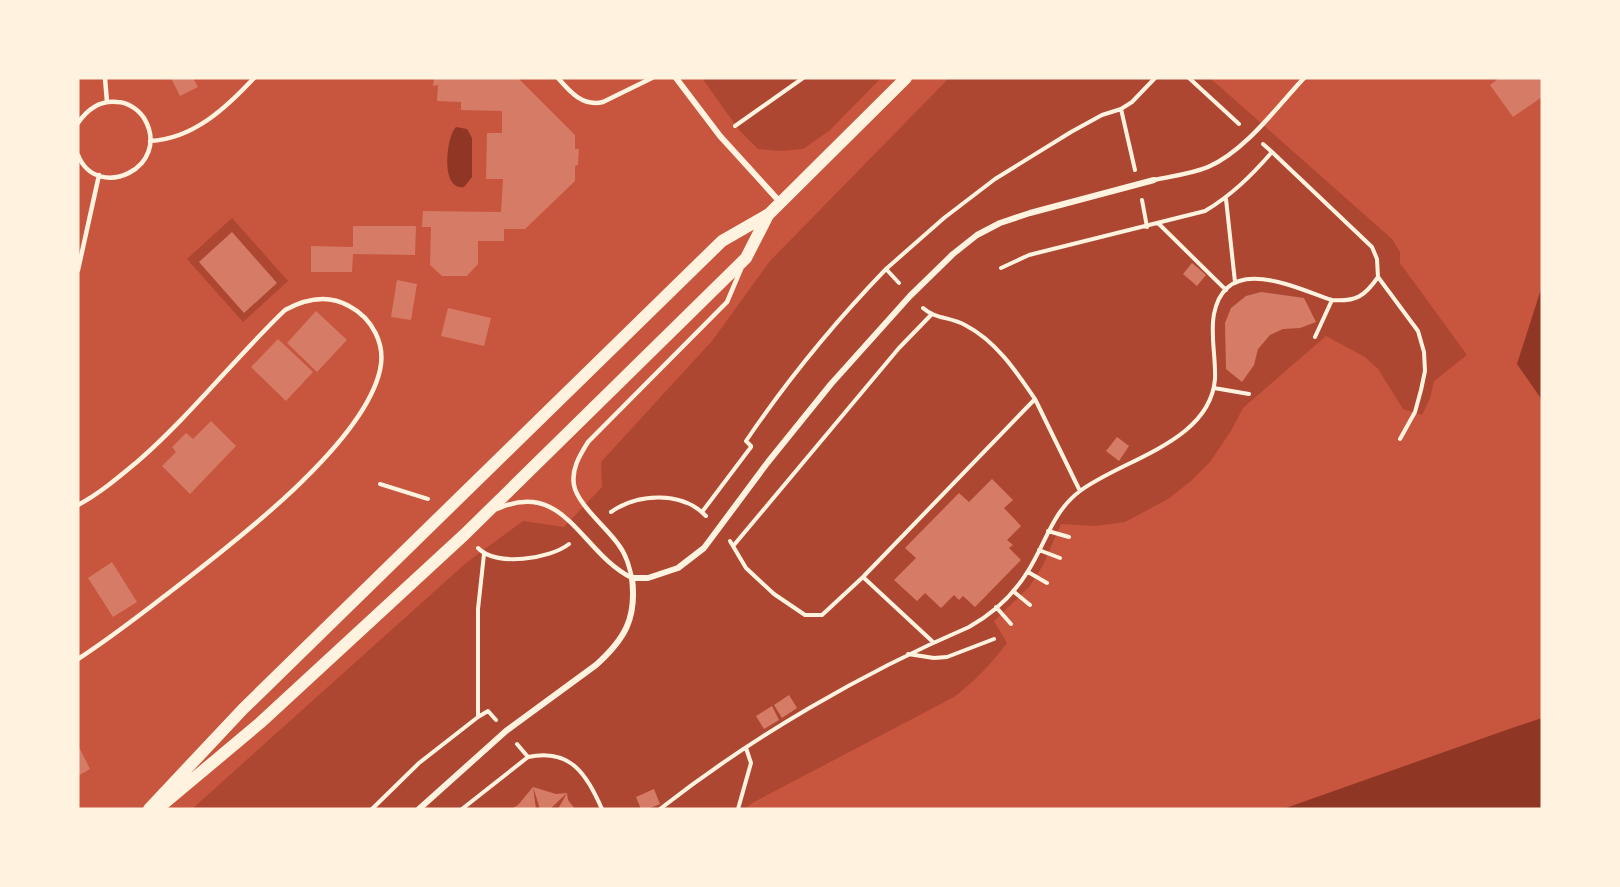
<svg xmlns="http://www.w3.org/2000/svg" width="1620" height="887" viewBox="0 0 1620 887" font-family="'Nunito Sans',sans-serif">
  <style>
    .green { fill: #ae4732 }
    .water { fill: #8f3625 }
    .building { fill: #d67c66 }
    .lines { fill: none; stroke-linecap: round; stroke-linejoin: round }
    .path { stroke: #fff3e0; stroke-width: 4 }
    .service { stroke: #fff3e0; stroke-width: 4.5 }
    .minor { stroke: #fff3e0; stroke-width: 6 }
    .secondary { stroke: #fff3e0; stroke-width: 12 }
  </style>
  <rect width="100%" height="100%" fill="#c8553d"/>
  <path class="green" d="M702,78H881L829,131L803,149L780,151L758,149L739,130Z
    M949,78H1210L1392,239L1400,252V263L1467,355L1434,381L1430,398L1422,415L1403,409L1378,369L1365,357L1326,336L1243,408L1231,431L1210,462L1191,481L1168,499L1125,522L1096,526L1061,524L1043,565L1029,587L994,621L1007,643C991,664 975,681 954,697L754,802L744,809H192L466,563L523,521L564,527L602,487L601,462L712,341L770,261Z
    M232,218L288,281L243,322L187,259Z"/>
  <path class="water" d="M456,127L467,129L472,138V177L464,187C440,191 446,137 456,127Z
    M1542,286V400L1517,364Z
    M1542,718V809H1283L1512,728Z"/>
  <path class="building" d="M171,78H193L198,87L180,96Z
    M434,78H518L575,135V149H579L578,165L575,166V181L525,229H504V241H478V264L467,276H442L430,265L431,227H422L423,211L501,212L503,179H486L487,133H502V111L461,110V102L437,101L438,85L433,86Z
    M1499,78H1542V97L1513,117L1490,85Z
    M353,226H416L415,255L353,254L352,272H311V246L353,247Z
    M232,232L277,283L244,313L199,262Z
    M1192,263L1206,275L1197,286L1183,274Z
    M397,280L417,284L411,320L391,317Z
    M1261,292L1304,298L1316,322L1300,328L1283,329L1270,335L1258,349L1254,365L1242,382L1226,369L1225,323L1231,308L1246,296Z
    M448,308L491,318L484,346L441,336Z
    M316,311L347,340L317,372L287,343Z
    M278,339L313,372L286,401L251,367Z
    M211,421L236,446L190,494L162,466L176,452L172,447L186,433L193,439Z
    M1117,437L1129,446L1119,461L1106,451Z
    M992,479L1013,500L1004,508L1021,526L1007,540L1013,545L1009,548L1021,560L975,607L963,596L959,600L954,595L941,608L925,593L917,601L894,580L916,558L905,548L959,493L969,502Z
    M112,562L137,602L113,617L88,578Z
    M789,695L797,708L782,718L774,705Z
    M772,706L779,720L764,729L756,716Z
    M78,745L90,769L78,776Z
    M533,787L556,794L567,793L568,800L575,809H558L567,793L550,809H540Z
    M533,787L536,809H511L518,805Z
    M654,789L660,804L648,809H641L636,797Z"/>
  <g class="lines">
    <path class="path" d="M1189,78L1239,124
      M1121,109L1135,170
      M735,126L803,78
      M1272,152L1372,247L1377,259L1378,277L1418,331L1424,352L1425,371L1421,390L1415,412L1400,439
      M1226,199L1235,282
      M1142,200L1147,227
      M1159,224L1226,290
      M1001,268L1029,255L1205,211C1232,195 1252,175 1272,152L1263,144
      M886,269L944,218L995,179L1071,132L1102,115L1121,109L1132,102L1155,78
      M1315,337L1332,300
      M1214,388L1249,394
      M1035,399L1080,491
      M751,446L746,441C788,379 834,323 886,269L899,283
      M380,484L428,499
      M611,512C638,493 682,491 706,516
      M702,512L751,447
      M1048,531L1069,537
      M730,541L746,568L774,594L805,615H822L863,577L1035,399C1016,371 996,341 965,325C951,317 935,319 923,308
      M734,545L899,348L931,315
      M478,548C496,567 550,559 569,544
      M1039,550L1060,558
      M1028,572L1047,583
      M863,577L933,642
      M1013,591L1030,605
      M996,607L1011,624
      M908,654L934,658L947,657L994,639
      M478,717L488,711L496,720
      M517,744L528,757
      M372,809L419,763L478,717V609L484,554
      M462,809L528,757C571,748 586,774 602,809
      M660,809C752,737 862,673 969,627C992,614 1014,594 1028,571C1046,543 1052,512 1080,491C1123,459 1210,442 1215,379C1216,357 1210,335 1214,314C1226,252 1295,288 1332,300C1356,302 1365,296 1378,277
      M738,809L751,763L746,748"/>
    <path class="service" d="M105,78L107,102
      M558,78C570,92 583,107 603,102L652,78
      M78,123C87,110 99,100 117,102C127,102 138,109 144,118C173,167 97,203 78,155
      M150,141C193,139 226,108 254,78
      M1154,180C1172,176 1191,174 1208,167C1245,151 1277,107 1304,78
      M78,270L99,175
      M78,505C99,494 119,477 137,462C191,415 234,359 285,310C305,299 328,294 349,306C372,318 386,344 380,370C363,446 227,548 166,595C137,617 109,639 78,659
      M497,509C565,478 581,553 632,578
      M632,578C629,566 626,554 618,544C607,528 577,504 574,485C571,469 580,455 588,442L727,302L741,269"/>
    <path class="minor" d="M676,78L720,136L780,202
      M419,809L506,731L596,665C625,639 637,618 632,578H648L678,568L704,548L768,462L831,384L910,296L953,254L977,235L1000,223L1030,213L1154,180"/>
    <path class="secondary" d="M161,806L260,723L465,534L746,258L768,215
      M149,809L243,709L722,241L769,214L906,78"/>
  </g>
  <rect width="1620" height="887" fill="none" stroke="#fff3e0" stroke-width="159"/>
</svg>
